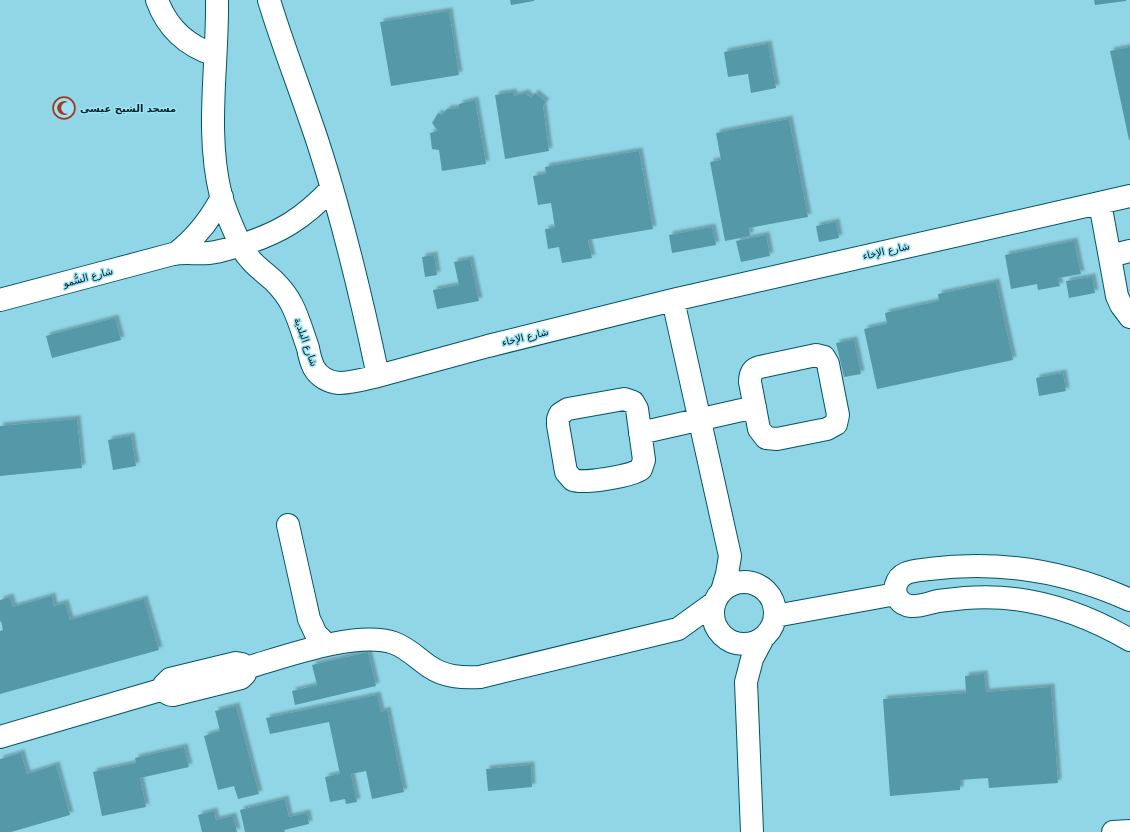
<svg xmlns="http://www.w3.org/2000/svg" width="1130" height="832" viewBox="0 0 1130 832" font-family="'DejaVu Sans','Noto Naskh Arabic',sans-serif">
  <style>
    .building { fill: #5599a9; filter: url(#shadow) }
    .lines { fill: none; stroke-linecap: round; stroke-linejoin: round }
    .minor-casing { stroke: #005564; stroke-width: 24 }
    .minor { stroke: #fff; stroke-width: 22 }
    .labels { text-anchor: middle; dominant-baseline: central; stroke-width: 3; stroke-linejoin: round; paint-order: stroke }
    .poi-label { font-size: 10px; font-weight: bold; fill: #032026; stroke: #9de3f4; text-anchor: start }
    .street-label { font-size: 10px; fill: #032026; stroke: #9de3f4 }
  </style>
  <defs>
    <filter id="shadow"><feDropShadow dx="3.5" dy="-3.5" stdDeviation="1" flood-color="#0004"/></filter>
  </defs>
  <rect width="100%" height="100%" fill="#91d6e6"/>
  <path class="building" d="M510,0H534V1L511,5Z
    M1094,0H1126V1L1095,5Z
    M449,11L459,75L391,86L380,22Z
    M768,44L776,88L751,93L748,74L728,77L724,52Z
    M1130,47V140H1129L1110,51Z
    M513,92L514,96L525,93L531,98L535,93L546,102L543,106L549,151L505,159L495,95Z
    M475,100L486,164L442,171L439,150L432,149L430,133L438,131L432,123L438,113L442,115L447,109L459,108V104Z
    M789,119L808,217L749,228L750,236L725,241L710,162L721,160L716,133Z
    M639,151L653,229L588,240L592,258L562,263L559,247L548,249L545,229L555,228L551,203L538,205L533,176L546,174L545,167Z
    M836,222L839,238L819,242L816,226Z
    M712,227L716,245L672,253L669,235Z
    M766,235L770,256L741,262L736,241Z
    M1074,241L1081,274L1058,278L1060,286L1038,290L1037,284L1011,289L1005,255Z
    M434,255L437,275L425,277L422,257Z
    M470,259L479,301L437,309L433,290L459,285L454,262Z
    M1092,277L1095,293L1069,298L1066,281Z
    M996,282L1013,360L877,389L864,329L887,324L885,313L939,301L938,294Z
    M115,318L121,340L52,358L46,336Z
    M854,340L861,374L844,377L836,343Z
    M1063,373L1066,391L1039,396L1036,378Z
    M77,419L82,468L0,476V426Z
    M131,436L136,466L113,470L108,440Z
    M52,596L54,606L65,603L70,620L144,599L159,650L0,694V631L3,630L1,621L0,622V600L10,597L13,607Z
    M368,652L376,686L295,705L292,691L317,685L312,665Z
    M984,674L986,692L1051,687L1058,783L989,788L988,778L960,780V790L890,796L883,699L966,693L965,676Z
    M377,695L381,712L387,710L404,792L372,799L366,771L351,774L357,802L346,804L345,799L330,802L325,777L340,774L329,722L270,734L266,718Z
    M236,706L259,794L238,799L234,786L218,790L204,736L220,731L215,711Z
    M184,747L189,767L140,778L146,807L102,816L93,772L136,763L135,758Z
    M21,753L27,774L56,765L70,815L11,832H0V759Z
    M531,765L532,787L488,791L486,769Z
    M285,799L289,817L307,813L309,824L284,830L285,832H245L240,810Z
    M214,811L216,820L233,816L237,832H202L198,815Z"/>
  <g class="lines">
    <g class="minor-casing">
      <path id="minor" d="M157,0C167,28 187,46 215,55
        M217,0C218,65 205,132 221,196C225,210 235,233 241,246C250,263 261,269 274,281C281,288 288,297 292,305C299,319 303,334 308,348C309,354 311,362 314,368C319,377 329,382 339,383C352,383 365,379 378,376L488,346L673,300L1130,196
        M269,0C284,50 304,99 320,149C344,224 362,300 378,376
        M1100,203L1117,296L1121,305L1130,317
        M175,254C196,238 210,220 222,197
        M1110,256L1130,251
        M0,300C58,285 115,269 173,254C184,252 197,254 209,253C220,252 230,248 241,245C280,233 304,218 332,188
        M673,300L730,556L727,574L722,591
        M816,355L824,357L828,364L838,415L836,424L827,429L777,439L766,438L759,429L750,382C750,374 752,369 760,367Z
        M624,399L633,402L637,409L644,460L641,469C632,476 584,484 573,480L566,472L558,425V419L560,414L568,409Z
        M640,433L755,407
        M288,525L309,619L316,634L327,645
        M713 613a31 31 0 1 1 62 0a31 31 0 1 1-62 0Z
        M1130,600C1066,571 998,560 929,569C916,571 900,570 896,585C893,595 900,605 911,606C919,607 929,603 938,601C947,600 956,599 965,598C1023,593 1080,611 1130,640
        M775,616L896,594
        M236,663L242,664L246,668L245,674L241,678L173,695C167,695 164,691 164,685L170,679Z
        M246,668C284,657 357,630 394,643C408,648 418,659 430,667C445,677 462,678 480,677L678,629L714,603
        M0,737L164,689
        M752,832L746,682L752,659L763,638
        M1113,832L1130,831"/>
    </g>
    <use href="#minor" class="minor"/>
  </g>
  <defs>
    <g id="mosque-ring" transform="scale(1.15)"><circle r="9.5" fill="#9de3f4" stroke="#a23921" stroke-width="1.5"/><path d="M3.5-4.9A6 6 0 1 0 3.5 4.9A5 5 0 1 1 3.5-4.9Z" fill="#a23921"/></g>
  </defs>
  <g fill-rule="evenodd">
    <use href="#mosque-ring" x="64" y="108"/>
  </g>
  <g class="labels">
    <g class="poi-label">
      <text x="80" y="108">مسجد الشيخ عيسى</text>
    </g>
    <g class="street-label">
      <text transform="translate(886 251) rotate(-13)">شارع الإخاء</text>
      <text transform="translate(88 277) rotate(-15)">شارع السُّمو</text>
      <text transform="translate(525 337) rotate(-14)">شارع الإخاء</text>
      <text transform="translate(306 342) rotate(70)">شارع البلدية</text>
    </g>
  </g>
</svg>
